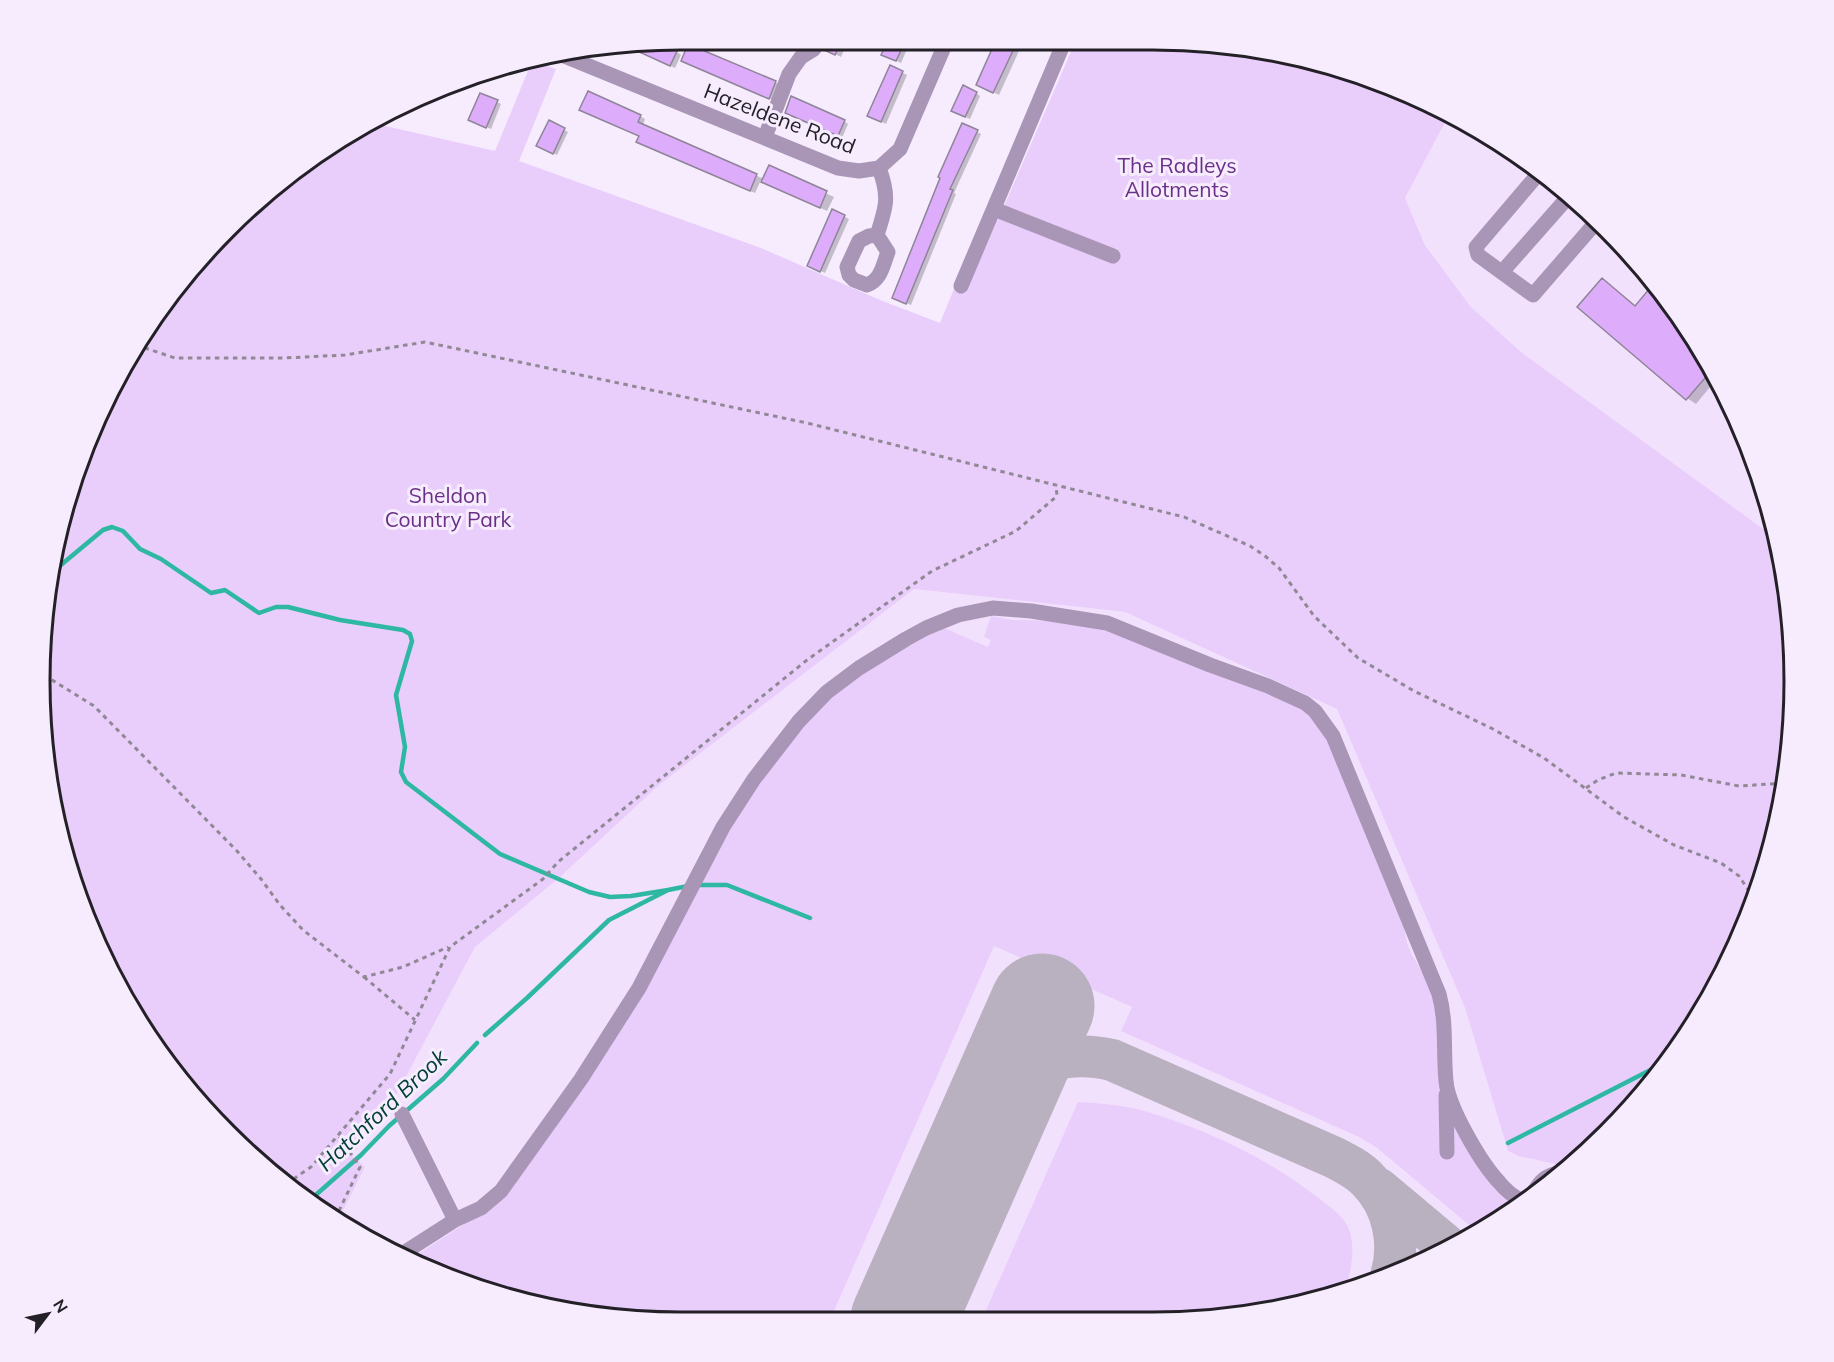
<svg xmlns="http://www.w3.org/2000/svg" width="1834" height="1362" viewBox="0 0 1834 1362" font-family="Mulish,sans-serif">
  <style>
    .built { fill: #f2e1fd }
    .green { fill: #e9cefb }
    .shadow { fill: #0003 }
    .lines { fill: none; stroke-linecap: round; stroke-linejoin: round }
    .stream { stroke: #2eb8a3; stroke-width: 4.5 }
    .taxiway { stroke: #b9b1bf; stroke-width: 42 }
    .runway { stroke: #b9b1bf; stroke-width: 105 }
    .building { fill: #ddadfb; stroke: #8f8497; stroke-width: 1.5 }
    .path { stroke: #908995; stroke-width: 3; stroke-dasharray: 4.5 4.5; stroke-linecap: butt }
    .minor { stroke: #a995b6; stroke-width: 15 }
    .labels { text-anchor: middle; dominant-baseline: central; stroke-width: 6; stroke-linejoin: round; paint-order: stroke }
    .street-label { font-size: 21px; fill: #242027; stroke: #f6ecfd }
    .park-label { font-size: 21px; fill: #6a3089; stroke: #f6ecfd }
    .water-label { font-size: 22px; font-style: italic; fill: #024037; stroke: #f6ecfd }
    .rim { fill: none; stroke: #242027; stroke-width: 3 }
  </style>
  <rect width="100%" height="100%" fill="#f6ecfd"/>
  <path class="built" d="M1449,115L1509,147L1607,227L1663,290L1729,397L1773,515L1777,539L1521,352L1471,307L1425,244L1405,198Z
    M914,589L1125,612L1337,709L1465,1008L1508,1151L1518,1156L1569,1167L1544,1191L1398,1274L1237,1317L639,1322L515,1301L360,1237L338,1221L365,1167L351,1155L383,1120L475,947L559,878L659,785Z"/>
  <path class="green" d="M1076,40H1195L1319,61L1399,88L1449,115L1405,198L1425,245L1471,307L1521,352L1777,539L1794,639L1789,765L1761,888L1709,1002L1635,1105L1569,1167L1518,1156L1508,1151L1465,1008L1337,709L1125,612L914,589L659,785L559,878L475,947L383,1120L351,1155L365,1167L338,1221L258,1164L171,1072L88,926L51,807L40,723L51,556L105,397L147,324L227,227L360,125L368,122L495,151L532,61L556,69L519,161L761,248L880,300L940,323L979,228L998,220Z
    M991,616L1012,620L1058,621L1093,624L1251,686L1309,713L1326,733L1401,913L1407,943L1412,955L1428,981L1437,1004L1441,1075L1494,1187L1514,1208L1475,1230L1376,1147L1359,1137L1121,1031L1132,1007L994,946L830,1320L639,1322L515,1301L412,1258L492,1206L702,877L753,789L804,723L845,685L914,640L944,628L988,647L991,640L984,637Z
    M1078,1102C1099,1103 1121,1105 1141,1110C1203,1128 1266,1157 1317,1197C1328,1205 1341,1214 1347,1225C1357,1244 1351,1270 1346,1288L1237,1317L982,1319Z"/>
  <path class="shadow" d="M800,39H849L841,57L831,52L820,42L809,47L798,42Z
    M890,40H911L901,63L883,54Z
    M996,40H1024L999,95L977,84Z
    M627,46L677,52L681,55L675,68Z
    M688,63L775,82L780,85L773,100Z
    M499,67L494,79L483,74Z
    M891,67L907,75L886,124L874,118Z
    M976,93L980,96L970,119L957,113Z
    M497,102L501,104L491,129L475,122Z
    M587,112L640,116L645,119L643,125L764,179L770,167L834,197L827,211L761,180L755,193L644,144L641,136Z
    M791,115L844,121L848,124L842,138Z
    M549,122L568,132L557,155L538,145Z
    M963,125L981,134L954,193L956,194L911,305L899,300Z
    M833,211L849,219L825,273L814,268Z
    M1602,279L1636,306L1656,283L1663,290L1723,387L1715,381L1696,404L1687,398Z
    M1741,428L1748,449L1734,437Z"/>
  <g class="lines">
    <path class="stream" d="M50,574L103,530L112,527L123,531L140,549L161,559L211,593L225,590L259,613L276,607H288L340,620L403,630L410,634L412,641L396,695L405,747L401,772L406,782L500,854L589,892L610,897L631,896L668,890
      M696,885H727L810,918
      M485,1035L527,998L609,920L668,890L688,886
      M1508,1143L1666,1062
      M309,1201L361,1155L389,1126L443,1079L477,1043"/>
    <path class="taxiway" d="M1003,1095C1033,1060 1068,1050 1112,1060L1333,1157C1345,1163 1359,1170 1368,1180C1393,1205 1401,1243 1391,1276
      M1379,1189L1447,1246"/>
    <path class="runway" d="M903,1320L1042,1006"/>
  </g>
  <path class="building" d="M814,39H842L835,55L824,50L822,43Z
    M888,40H906L896,61L881,55Z
    M996,40H1018L993,93L976,85Z
    M658,42L677,51L670,66L626,46Z
    M688,44L776,81L769,99L681,61Z
    M890,65L903,71L881,122L867,116Z
    M963,85L977,92L965,117L951,111Z
    M588,91L641,115L638,122L757,174L750,191L636,142L639,136L579,110Z
    M480,93L498,100L486,128L468,120Z
    M791,96L845,120L838,136L785,113Z
    M549,120L565,128L553,154L536,146Z
    M962,123L978,130L950,189L953,190L906,304L892,298L940,178L938,177Z
    M769,165L827,191L820,208L761,182Z
    M832,209L845,215L820,272L807,266Z
    M1602,278L1635,306L1655,282L1663,290L1712,370L1686,400L1577,307Z"/>
  <g class="lines">
    <path class="path" d="M136,345L175,358H283L345,355L425,342L807,423L1184,517L1250,546L1265,556L1279,568L1314,616L1358,658L1414,691L1493,729L1544,758L1624,817L1674,845L1721,863L1739,876L1755,900
      M44,675L94,706L237,851L261,879L280,905L303,930L364,977L403,967L448,947
      M1586,788L1598,780L1616,773L1681,775L1739,786L1785,783
      M364,977L415,1020
      M286,1184L311,1167L390,1074L450,947L543,879L558,862L807,660L932,571L1016,531L1057,496L1056,485
      M335,1219L360,1167L338,1135"/>
    <path class="minor" d="M562,55L838,168L859,171L879,168L900,149L947,40
      M765,137L789,74L801,57L814,49
      M1540,172L1476,247L1478,255L1533,295L1598,220
      M994,209L1113,256
      M877,235L869,236L859,241L847,267L849,275L854,280L867,285C881,280 883,265 888,252L877,235C886,207 890,197 879,168
      M1502,272L1569,196
      M961,286L1065,40
      M1446,1095L1447,1152
      M402,1114L455,1220
      M1530,1198C1539,1183 1543,1175 1563,1172
      M402,1254L455,1220L481,1208L501,1191L581,1079L639,988L723,827L754,779L799,721L827,692L859,668L906,639L926,628L958,615L993,608L1031,611L1107,623L1210,665L1268,686L1305,703L1315,711L1333,736L1439,994C1447,1023 1443,1051 1446,1081C1448,1107 1481,1163 1499,1182C1506,1191 1514,1197 1524,1202"/>
  </g>
  <g class="labels">
    <g class="street-label">
      <text transform="translate(780 118) rotate(21)">Hazeldene Road</text>
    </g>
    <g class="park-label">
      <text x="1177" y="165">The Radleys<tspan x="1177" dy="24">Allotments</tspan></text>
      <text x="448" y="495">Sheldon<tspan x="448" dy="24">Country Park</tspan></text>
    </g>
    <g class="water-label">
      <text transform="translate(382 1110) rotate(-43)">Hatchford Brook</text>
    </g>
  </g>
  <path d="M0 0H1834V1362H0ZM681 50H1153A631 631 0 0 1 1784 681V681A631 631 0 0 1 1153 1312H681A631 631 0 0 1 50 681V681A631 631 0 0 1 681 50Z" fill="#f6ecfd" fill-rule="evenodd"/>
  <path class="rim" d="M681 50H1153A631 631 0 0 1 1784 681V681A631 631 0 0 1 1153 1312H681A631 631 0 0 1 50 681V681A631 631 0 0 1 681 50Z"/>
  <g transform="translate(48 1314) rotate(58)" stroke="#f6ecfd" stroke-width="4.5" paint-order="stroke">
  <path d="M0-4.5L10 22L0 15L-10 22Z" fill="#242027"/>
  <text y="-9" font-size="16" font-weight="bold" text-anchor="middle" fill="#242027">N</text>
  </g>
</svg>
